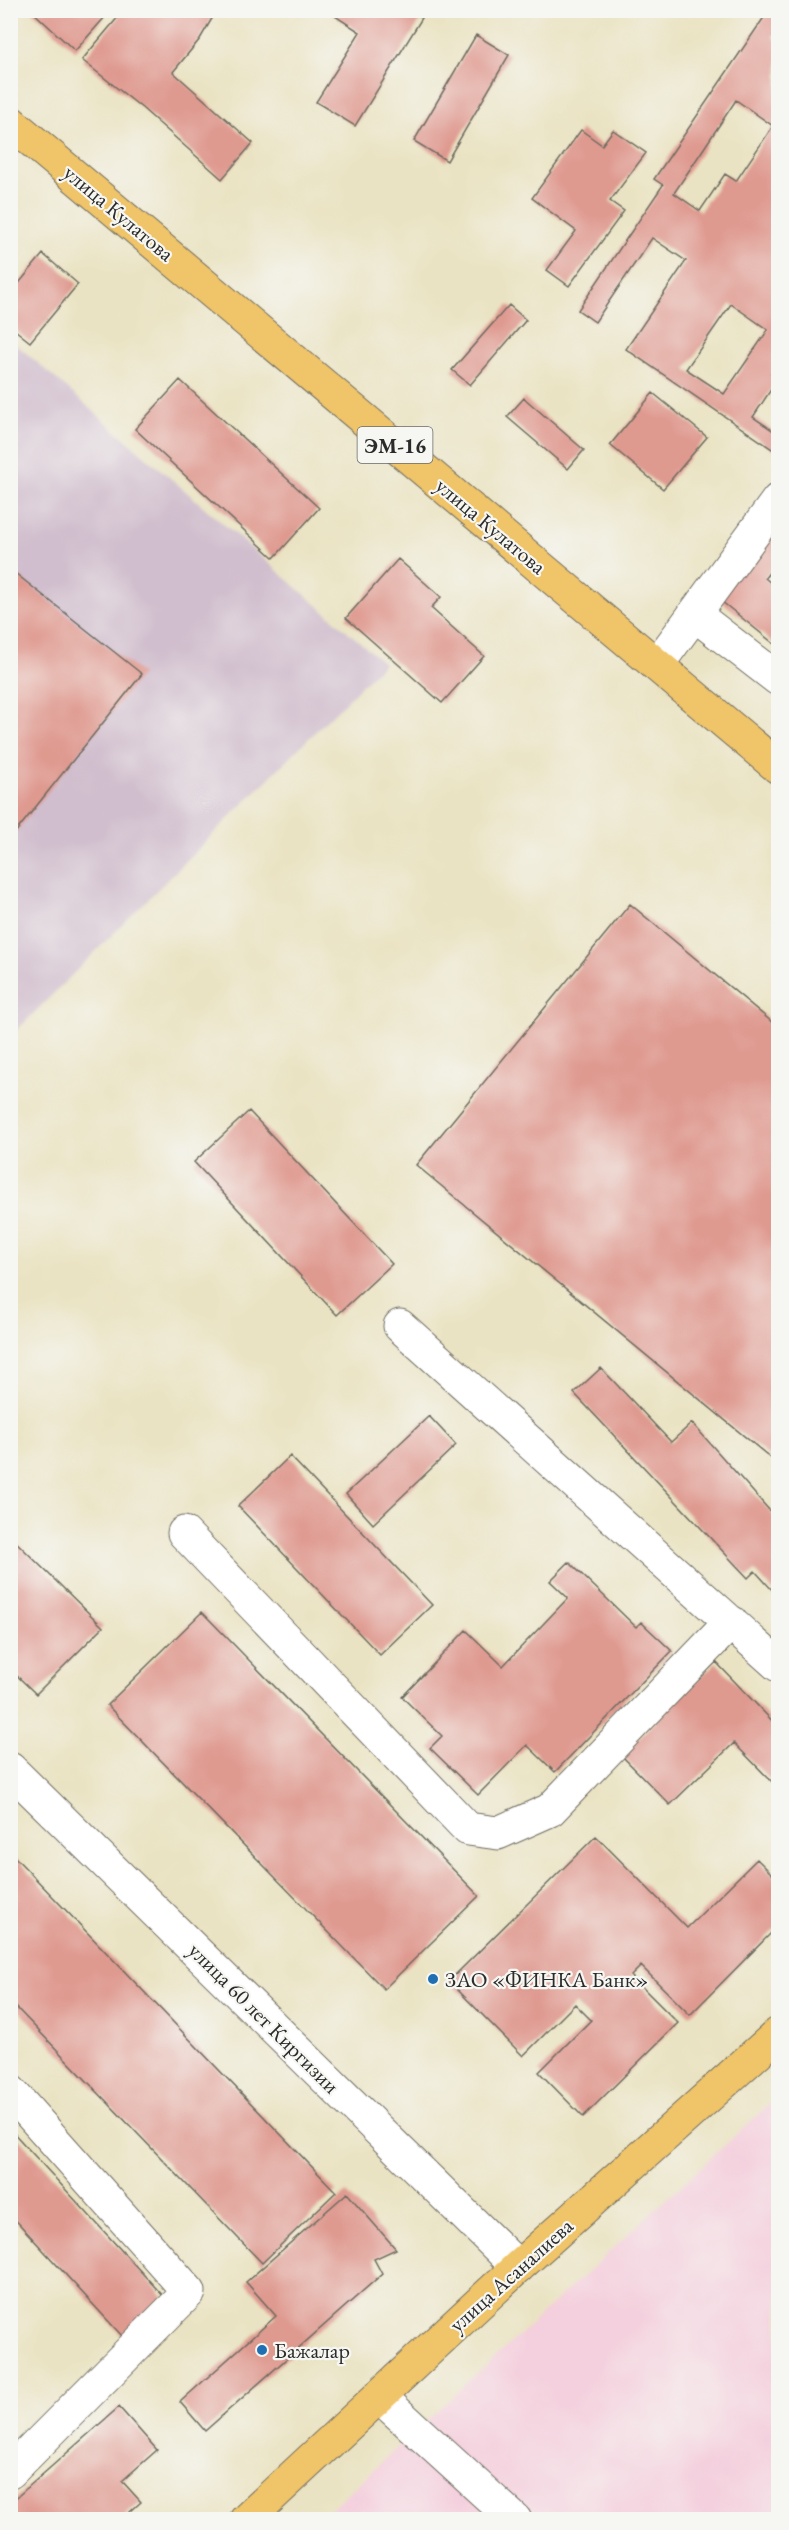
<svg xmlns="http://www.w3.org/2000/svg" width="789" height="2530" viewBox="0 0 789 2530" font-family="'EB Garamond',serif">
  <style>
    .built { fill: #f4cfdd }
    .industrial { fill: #d0bdcd }
    .building { fill: #df9a90; fill-rule: evenodd }
    .lines { fill: none; stroke-linecap: round; stroke-linejoin: round }
    .minor-casing { stroke: #6e6b60; stroke-width: 35 }
    .major-casing { stroke: #6e6b60; stroke-width: 35 }
    .highway-casing { stroke: #6e6b60; stroke-width: 35 }
    .minor { stroke: #fff; stroke-width: 33 }
    .major { stroke: #f0c469; stroke-width: 33 }
    .highway { stroke: #f0c469; stroke-width: 33 }
    .poi-dot { fill: #1f6fb2; stroke: #f6f6f2; stroke-width: 2 }
    .labels { text-anchor: middle; dominant-baseline: central; stroke-width: 4.5; stroke-linejoin: round; paint-order: stroke }
    .shield { fill: #f6f6f2; stroke: #686867; stroke-width: 1.5 }
    .shield-label { font-size: 21px; font-weight: bold; fill: #2b2b2b }
    .street-label { font-size: 22px; fill: #2b2b2b; stroke: #f6f6f2 }
    .poi-label { font-size: 22px; fill: #2b2b2b; stroke: #f6f6f2; text-anchor: start }
  </style>
  <rect width="100%" height="100%" fill="#f6f6f2"/>
  <filter id="ink" filterUnits="userSpaceOnUse"><feTurbulence type="fractalNoise" baseFrequency=".0167" numOctaves="2"/><feDisplacementMap in="SourceGraphic" scale="12" xChannelSelector="R" yChannelSelector="G"/><feConvolveMatrix kernelMatrix="1 2 1 2 8 2 1 2 1" color-interpolation-filters="sRGB"/></filter>
  <filter id="wash" filterUnits="userSpaceOnUse"><feTurbulence type="fractalNoise" baseFrequency=".008" numOctaves="4" result="noise"/><feDisplacementMap in="SourceGraphic" scale="24" xChannelSelector="R" yChannelSelector="G"/><feGaussianBlur stdDeviation="1.35" result="paint"/><feColorMatrix in="noise" values="0 0 0 0 0 0 0 0 0 0 0 0 0 0 0 0 0 1.4 0 .05"/><feComposite in="paint" operator="in"/></filter>
  <g filter="url(#wash)">
    <rect width="100%" height="100%" fill="#eae3c3"/>
    <path class="built" d="M778,2096V2519H320Z"/>
    <path class="industrial" d="M11,340L384,663L11,1036Z"/>
    <g id="blocks">
      <path class="building" d="M31,10H97L105,17L75,51Z
        M124,10H167L173,15L176,10H217L200,39L173,72L253,143L222,179L142,108L82,60Z
        M338,10H410L422,18L355,126L316,102L360,32L335,16Z
        M769,10H778V29L773,37L778,41V362L771,374L778,379L753,417L778,434V453L626,349L686,261L652,238L595,322L578,310L663,185L654,179ZM736,100L773,126L736,181L725,174L700,211L674,193ZM731,304L768,330L724,394L686,369Z
        M476,35L509,55L447,161L414,141Z
        M581,130L602,145L613,130L646,153L610,201L624,211L569,286L547,270L576,231L532,198Z
        M43,254L78,284L30,342L10,326V294Z
        M509,305L526,320L470,385L452,370Z
        M180,380L319,508L274,558L135,429Z
        M653,393L707,437L663,489L610,445Z
        M524,398L584,450L568,469L507,417Z
        M778,518V561L765,578L778,589V647L716,597Z
        M398,559L441,597L431,608L484,656L442,703L346,618Z
        M10,569L142,674L10,839Z
        M630,904L778,1027V1464L416,1165Z
        M249,1111L392,1264L337,1315L194,1162Z
        M601,1368L671,1442L692,1423L778,1520V1588L774,1592L755,1571L748,1578L574,1393Z
        M429,1416L456,1445L373,1524L346,1494Z
        M290,1456L432,1605L380,1655L238,1506Z
        M10,1536L103,1627L36,1694L10,1669Z
        M569,1562L636,1627L641,1622L672,1651L555,1772L527,1745L478,1795L430,1748L442,1736L402,1697L466,1630L503,1666L568,1598L550,1581Z
        M202,1612L479,1896L384,1989L107,1705Z
        M716,1662L778,1727V1788L734,1743L670,1805L621,1755Z
        M596,1836L687,1928L757,1859L778,1880V1926L690,2015L641,1966L631,1976L678,2023L583,2117L539,2072L591,2020L575,2004L523,2056L449,1981Z
        M10,1852L336,2192L262,2263L10,2001Z
        M10,2129L166,2299L123,2337L10,2214Z
        M347,2193L396,2249L374,2259L382,2274L205,2431L180,2402L276,2316L246,2282Z
        M119,2407L157,2450L122,2481L141,2502L121,2520H10V2503Z"/>
    </g>
  </g>
  <g filter="url(#ink)">
    <use href="#blocks" fill-opacity="0" stroke="#6e6b60" stroke-width="1.5"/>
    <g class="lines">
      <g class="minor-casing">
        <path id="minor" d="M694,614L778,679
          M657,665L778,500
          M400,1326L778,1665
          M184,1533L468,1829L498,1833L550,1810L731,1622
          M10,1769L518,2267
          M10,2091L189,2292L10,2472
          M379,2396L515,2520"/>
      </g>
      <g class="major-casing">
        <path id="major" d="M246,2520L518,2267L778,2034"/>
      </g>
      <g class="highway-casing">
        <path id="highway" d="M10,122L778,767"/>
      </g>
      <use href="#minor" class="minor"/>
      <use href="#major" class="major"/>
      <use href="#highway" class="highway"/>
    </g>
  </g>
  <g class="poi-dot">
    <circle cx="433" cy="1979" r="6"/>
    <circle cx="262" cy="2350" r="6"/>
  </g>
  <g class="labels">
    <rect class="shield" x="357.5" y="427" width="75" height="36" rx="4.5"/>
    <g class="shield-label">
      <text x="395" y="445">ЭМ-16</text>
    </g>
    <g class="street-label">
      <text transform="translate(119 213) rotate(40)">улица Кулатова</text>
      <text transform="translate(491 526) rotate(40)">улица Кулатова</text>
      <text transform="translate(264 2018) rotate(45)">улица 60 лет Киргизии</text>
      <text transform="translate(511 2275) rotate(-42)">улица Асаналиева</text>
    </g>
    <g class="poi-label">
      <text x="445" y="1979">ЗАО «ФИНКА Банк»</text>
      <text x="274" y="2350">Бажалар</text>
    </g>
  </g>
  <rect width="789" height="2530" fill="none" stroke="#f6f6f2" stroke-width="36"/>
</svg>
